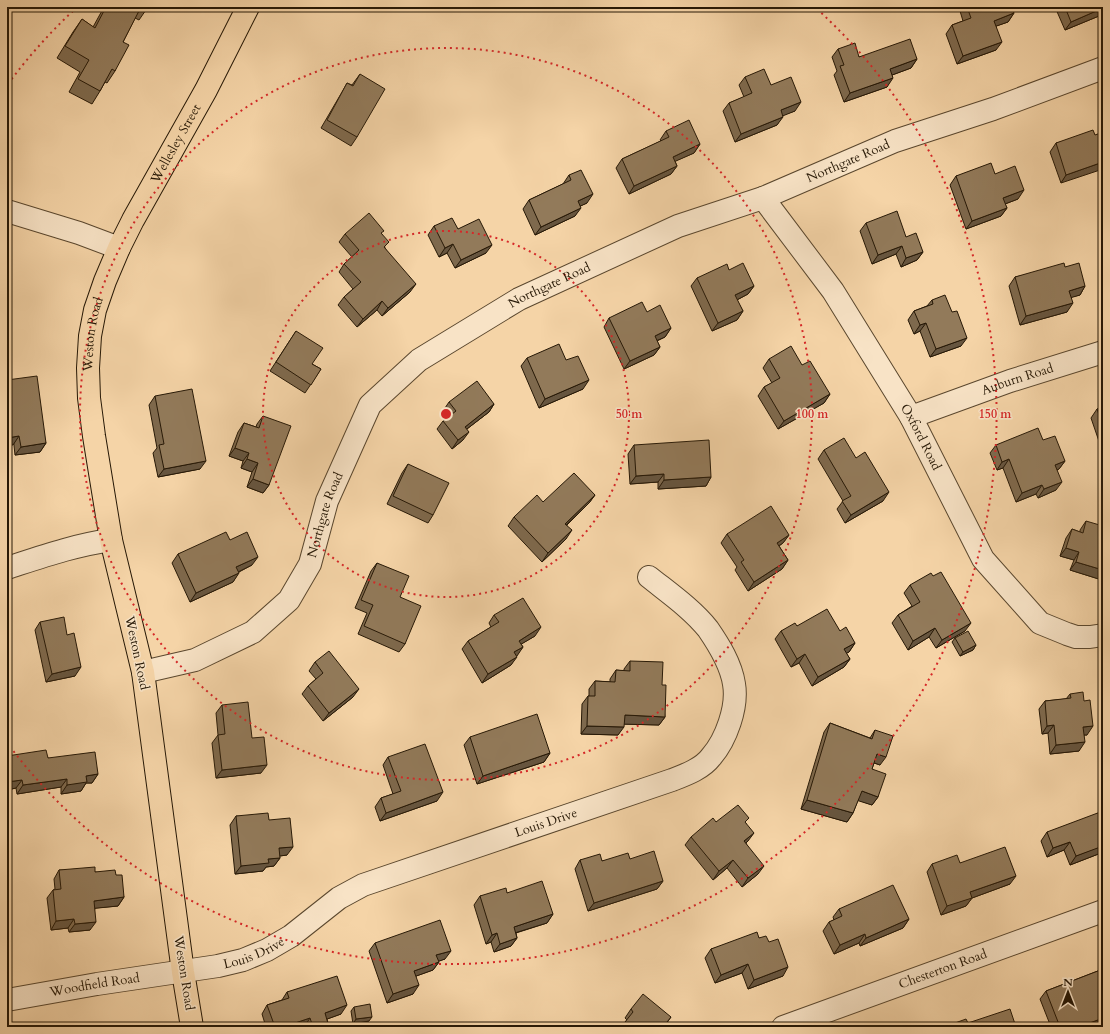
<svg xmlns="http://www.w3.org/2000/svg" width="1110" height="1034" viewBox="0 0 1110 1034" font-family="Cardo,serif">
  <style>
    .lines { fill: none; stroke-linecap: round; stroke-linejoin: round }
    .minor-casing { stroke: #5a472e; stroke-width: 24 }
    .major-casing { stroke: #261806; stroke-width: 24 }
    .minor { stroke: #f8e3c6; stroke-width: 22 }
    .major { stroke: #f5d4a7; stroke-width: 22 }
    .wall { fill: #7e694d; stroke: #261806 }
    .shaded-wall { fill: #66553f; stroke: #261806 }
    .building { fill: #927a5a; stroke: #261806 }
    .ring { fill: none; stroke: #d62828; stroke-width: 2; stroke-dasharray: 2 4 }
    .labels { text-anchor: middle; dominant-baseline: central; stroke-width: 3; stroke-linejoin: round; paint-order: stroke }
    .street-label { font-size: 13px; fill: #261806; stroke: #f8e3c6 }
    .centre { fill: #d62828; stroke: #f8e3c6; stroke-width: 2 }
    .ring-label { font-size: 12px; text-anchor: middle; font-weight: bold; fill: #d62828; stroke: #f8e3c6; stroke-width: 3; stroke-linejoin: round; paint-order: stroke }
  </style>
  <rect width="100%" height="100%" fill="#f5d4a7"/>
  <filter id="stains"><feTurbulence type="fractalNoise" baseFrequency=".005" numOctaves="4"/><feColorMatrix values="0 0 0 0 .2 0 0 0 0 .09 0 0 0 0 .02 0 0 0 .5 -.17"/></filter>
  <radialGradient id="worn" r=".72"><stop offset=".6" stop-color="#630" stop-opacity="0"/><stop offset="1" stop-color="#630" stop-opacity=".3"/></radialGradient>
  <g class="lines">
    <g class="minor-casing">
      <g id="minor">
        <path id="s1" d="M763,198L833,291L911,417L983,559L1040,623L1067,634L1076,637H1090L1103,635"/>
        <path d="M7,211L79,233L119,248"/>
        <path id="s2" d="M911,417L1010,381L1103,352"/>
        <path d="M7,568C41,557 75,545 111,540"/>
        <path id="s3" d="M143,672L195,660L253,632L289,600L310,564L327,501L370,405L419,360L519,299L678,226L763,198L895,141L993,109L1103,68"/>
        <path id="s4" d="M7,1000L97,984L218,966L243,960L267,950L291,936L339,898L363,885L672,780C685,775 702,769 711,757C726,740 738,707 734,684C731,664 719,645 708,629C692,609 669,593 649,577"/>
        <path id="s5" d="M783,1027L1103,911"/>
      </g>
    </g>
    <g class="major-casing">
      <g id="major">
        <path id="s6" d="M192,1027L183,972L143,672L111,540L94,436L89,398L88,368L90,336L95,310L105,281L119,248L133,220L206,90L248,7"/>
      </g>
    </g>
    <use href="#minor" class="minor"/>
    <use href="#major" class="major"/>
  </g>
  <path class="wall" d="M104,7H148L139,20L135,18L123,42L115,71L107,83L105,82L100,91L92,104L69,92L80,72L57,58L73,32L82,19L93,27Z
    M962,7H967L1014,13L1008,22L996,26V50L957,64L946,34L952,25L963,21L960,11Z
    M1055,7H1103L1099,16L1065,30Z
    M838,49L859,57L917,59L911,68L892,75L887,87L844,102L834,75L837,71L832,57Z
    M360,74L357,137L351,146L321,128L342,92L347,83L352,85Z
    M745,77L771,85L795,111L783,115L777,125L735,142L723,111L729,103L744,97L739,85Z
    M666,131L700,144L694,153L675,161L677,166L671,174L629,194L616,168L622,159L661,141L660,140Z
    M1095,135L1061,183L1050,152L1056,143Z
    M995,174L1018,199L1005,204L1007,208L1001,216L966,229L950,185L956,176Z
    M569,175L587,203L580,206L575,216L535,235L523,209L529,200L563,184Z
    M866,223L906,237L923,252L917,260L901,267L896,254L872,264L860,231Z
    M434,226L458,229L486,253L455,268L447,253L439,257L428,235Z
    M345,234H382L385,248L410,292L382,316L377,310L357,327L338,305L344,297L353,289L339,272L344,264L352,257L339,242Z
    M1065,267L1085,286L1080,295L1071,297L1067,312L1020,325L1009,286L1015,277Z
    M729,270L754,286L748,294L737,300L743,311L737,320L712,331L691,286L697,278Z
    M932,300L961,346L930,357L920,331L914,334L908,320L914,311L927,306Z
    M609,318L671,328L665,337L657,341L660,347L654,355L624,369L604,327Z
    M296,331L312,364L321,369L305,393L270,371Z
    M527,358L583,389L539,408L521,366Z
    M769,359L830,394L824,403L778,429L758,396L764,387L772,383L763,368Z
    M7,380L46,443L40,452L15,455Z
    M155,396L200,469L158,477L153,453L157,448L149,405Z
    M449,402L494,404L489,412L467,429L463,440L452,449L437,429L443,421L448,417L443,411Z
    M1103,407V453L1091,418L1097,409Z
    M263,416L269,485L263,493L247,487L252,472L241,468L243,461L229,456L238,432L244,423L256,427L257,424Z
    M1043,440L1065,461L1059,469L1057,470L1056,490L1038,498L1036,494L1016,502L1003,468L997,470L990,453L996,445Z
    M634,445L711,477L706,486L658,489V482L630,484L628,454Z
    M824,450L856,458L883,501L845,523L837,509L843,501L818,459Z
    M408,464L433,515L428,523L387,504L402,473Z
    M595,495L589,503L567,525L566,539L542,562L508,526L514,517L543,502Z
    M1086,521L1102,580L1070,570L1074,560L1060,556L1066,538L1072,529L1080,532V530Z
    M727,534L789,535L783,543L779,546L788,560L782,569L748,591L735,570L737,567L721,543Z
    M230,540L252,565L239,572L233,582L190,602L172,563L178,554Z
    M377,563L400,597L405,644L399,652L358,634L367,613L355,608L371,571Z
    M910,585L965,631L936,648L929,637L908,650L892,623L898,615L912,606L904,593Z
    M494,615L535,636L521,644L523,647L516,656L511,665L482,683L462,649L468,641L491,627L489,623Z
    M40,622L75,676L46,682L35,630Z
    M797,626L840,631L855,643L849,652L846,653L850,659L844,667L812,686L799,663L791,667L775,639L781,631Z
    M955,638L976,645L973,650L960,656L952,642Z
    M630,661L662,685L665,717L659,725L624,724L618,735L581,734L582,704L588,696H589V689L595,681L610,682V679L616,670L624,671V669Z
    M315,662L353,697L323,721L302,694L308,686L316,679L309,671Z
    M1070,694L1087,735H1084L1079,751L1050,754L1048,733L1042,734L1039,709L1045,701L1066,699Z
    M222,705L261,773L216,778L212,743L218,735L216,713Z
    M830,723L870,738L875,730L880,765L874,763L872,769L878,797L872,805L858,800L853,813L847,822L801,809L824,732Z
    M470,737L550,753L544,762L477,784L464,745Z
    M388,757L437,801L380,821L375,807L381,798L393,794L383,765Z
    M48,758L98,774L92,783H86L81,791L61,794V787L17,794L16,788L7,790Z
    M236,816L269,820L287,855L279,856L280,858L274,866L266,867L263,871L235,874L230,825Z
    M716,822L746,823L748,841L746,843L758,874L742,887L727,868L713,880L685,845L691,837Z
    M1047,832L1101,853L1070,865L1064,850L1047,857L1041,841Z
    M630,859L663,881L657,889L588,911L575,869L580,860L602,861Z
    M960,863L1010,884L972,898L966,906L941,915L927,872L932,864Z
    M59,870L95,872L116,875L124,897L118,906L95,908L90,930L69,932L68,928L51,930L47,898L53,890L55,889L54,879Z
    M507,893L553,914L547,923L516,933L517,938L511,946L494,952L491,942L486,944L474,905L480,896Z
    M839,909L909,919L903,928L860,946L859,943L834,954L823,931L829,922L834,920L833,917Z
    M759,938L769,942L783,976L748,989L742,973L715,983L705,958L711,949Z
    M375,943L445,959L438,961L439,962L433,970L416,976L413,994L387,1003L369,951Z
    M1103,969V1027H1101L1100,1025L1096,1027H1051L1040,999L1046,991Z
    M287,992L341,1014L327,1019L329,1027H266L262,1014L267,1005L282,1000Z
    M354,1007L369,1021L353,1024L351,1011Z
    M631,1009L671,1017L664,1027H621L627,1020L625,1018Z"/>
  <path class="shaded-wall" d="M1103,8V10L1099,16L1065,30L1071,22Z
    M1014,13L1008,22L988,29L994,21Z
    M1002,42L996,50L957,64L963,56Z
    M917,59L911,68L884,78L890,69Z
    M893,78L887,87L844,102L850,93Z
    M801,102L795,111L775,119L781,110Z
    M783,117L777,125L735,142L741,134Z
    M700,144L694,153L667,165L673,157Z
    M1103,162V169L1061,183L1066,175Z
    M677,166L671,174L629,194L634,186Z
    M1024,190L1018,199L997,207L1003,198Z
    M593,194L587,203L572,210L578,201Z
    M581,208L575,216L535,235L541,227Z
    M1007,208L1001,216L966,229L972,221Z
    M453,244L447,253L439,257L445,248Z
    M492,245L486,253L455,268L461,260Z
    M902,246L896,254L872,264L878,255Z
    M923,252L917,260L901,267L906,258Z
    M416,284L410,292L382,316L388,308Z
    M754,286L748,294L729,304L735,295Z
    M1085,286L1080,295L1063,300L1069,291Z
    M382,301L377,310L357,327L363,319Z
    M1073,303L1067,312L1020,325L1026,316Z
    M743,311L737,320L712,331L718,323Z
    M926,323L920,331L914,334L920,325Z
    M671,328L665,337L649,344L655,336Z
    M967,338L961,346L930,357L936,349Z
    M660,347L654,355L624,369L630,361Z
    M589,380L583,389L539,408L545,399Z
    M830,394L824,403L778,429L784,421Z
    M494,404L489,412L459,435L465,427Z
    M469,432L463,440L452,449L458,440Z
    M19,436L13,445H7V438Z
    M46,443L40,452L15,455L21,447Z
    M235,448L249,453L243,461L229,456Z
    M247,459L258,463L252,472L241,468Z
    M1009,459L1003,468L997,470L1002,462Z
    M206,461L200,469L158,477L164,469Z
    M1065,461L1059,469L1049,473L1055,465Z
    M664,474L658,482L630,484L636,476Z
    M711,477L706,486L658,489L664,480Z
    M253,479L269,485L263,493L247,487Z
    M1062,482L1056,490L1038,498L1044,489Z
    M1042,485L1036,494L1016,502L1022,493Z
    M889,492L883,501L845,523L851,515Z
    M595,495L589,503L559,532L565,524Z
    M572,530L566,539L542,562L548,553Z
    M789,535L783,543L771,551L777,543Z
    M1066,548L1079,552L1074,560L1060,556Z
    M258,557L252,565L230,576L236,567Z
    M788,560L782,569L748,591L754,582Z
    M1076,562L1103,570V579L1102,580L1070,570Z
    M239,573L233,582L190,602L196,593Z
    M971,623L965,631L936,648L942,640Z
    M541,627L535,636L513,649L519,641Z
    M935,628L929,637L908,650L913,641Z
    M855,643L849,652L838,658L844,649Z
    M976,645L973,650L960,656L963,652Z
    M523,647L517,656L508,661L514,652Z
    M805,654L799,663L791,667L797,659Z
    M517,657L511,665L482,683L488,674Z
    M850,659L844,667L812,686L818,677Z
    M81,667L75,676L46,682L52,674Z
    M359,689L353,697L323,721L329,713Z
    M625,715L665,717L659,725L619,724Z
    M1054,725L1048,733L1042,734L1047,726Z
    M587,726L624,727L618,735L581,734Z
    M1093,726L1087,735H1077L1083,727Z
    M1085,742L1079,751L1050,754L1056,745Z
    M550,753L544,762L477,784L483,776Z
    M877,754L886,757L880,765L872,762Z
    M267,765L261,773L216,778L222,770Z
    M98,774L92,783H86L81,791L61,794L67,785L86,776Z
    M67,779L61,787L17,794L23,785Z
    M22,780L16,788L7,790V782Z
    M862,791L878,797L872,805L856,800Z
    M443,792L437,801L380,821L386,813Z
    M807,800L853,813L847,822L801,809Z
    M754,833L748,841L738,850L744,841Z
    M1070,842L1064,850L1047,857L1053,848Z
    M1103,845V851L1101,853L1070,865L1076,856Z
    M293,847L287,855L273,857L279,848Z
    M280,858L274,866L266,867L263,871L235,874L241,866L268,859Z
    M733,860L727,868L713,880L719,871Z
    M764,866L758,874L742,887L748,878Z
    M1016,876L1010,884L972,898L966,906L941,915L947,906L970,892Z
    M663,881L657,889L588,911L594,903Z
    M124,897L118,906L88,909L94,901Z
    M553,914L547,923L508,935L514,927Z
    M74,919L68,928L51,930L56,921Z
    M909,919L903,928L860,946L866,938Z
    M96,922L90,930L69,932L75,924Z
    M497,933L491,942L486,944L492,935Z
    M865,934L859,943L834,954L840,945Z
    M517,938L511,946L494,952L500,944Z
    M451,951L445,959L431,964L436,955Z
    M439,962L433,970L408,979L414,971Z
    M748,964L742,973L715,983L721,975Z
    M788,967L783,976L748,989L754,980Z
    M419,985L413,994L387,1003L393,994Z
    M347,1005L341,1014L319,1022L325,1013Z
    M372,1017L369,1021L353,1024L356,1019Z
    M310,1018L304,1027H283Z
    M1103,1018V1021L1100,1025L1096,1027H1079Z"/>
  <path class="building" d="M106,7H141L123,42L129,45L115,71L112,69L100,91L78,79L89,60L65,46L82,19L95,28Z
    M967,7H1012L1014,13L994,21L1002,42L963,56L952,25L971,18Z
    M1065,7H1103V8L1071,22Z
    M910,39L917,59L890,69L893,78L850,93L840,66L844,65L838,49L855,43L859,57Z
    M764,69L771,85L791,77L801,102L781,110L783,117L741,134L729,103L752,93L745,77Z
    M360,74L385,89L357,137L327,120L347,83L353,86Z
    M689,120L700,144L673,157L677,166L634,186L622,159L669,137L666,131Z
    M1093,130L1095,135L1103,132V162L1066,175L1056,143Z
    M991,163L995,174L1015,166L1024,190L1003,198L1007,208L972,221L956,176Z
    M581,170L593,194L578,201L581,208L541,227L529,200L571,180L569,175Z
    M897,211L906,237L916,233L923,252L906,258L902,246L878,255L866,223Z
    M369,213L384,231L381,233L389,242L384,247L416,284L388,308L382,301L363,319L344,297L361,282L344,264L359,250L345,234Z
    M452,218L458,229L479,219L492,245L461,260L453,244L445,248L434,226Z
    M743,263L754,286L735,295L743,311L718,323L697,278L727,264L729,270Z
    M1064,263L1065,267L1079,263L1085,286L1069,291L1073,303L1026,316L1015,277Z
    M945,295L952,312L957,311L967,338L936,349L926,323L920,325L914,311L933,304L932,300Z
    M642,302L647,312L660,305L671,328L655,336L660,347L630,361L609,318Z
    M296,331L323,348L312,364L321,369L311,385L276,362Z
    M559,344L566,360L578,356L589,380L545,399L527,358Z
    M791,346L802,365L810,361L830,394L784,421L764,387L780,378L769,359Z
    M37,376L46,443L21,447L19,436L7,438V380Z
    M477,381L494,404L465,427L469,432L458,440L443,421L456,411L449,402Z
    M192,389L206,461L164,469L159,445L164,444L155,396Z
    M1103,407V427L1097,409Z
    M263,416L291,426L269,485L253,479L258,463L247,459L249,453L235,448L244,423L259,428Z
    M1038,428L1043,440L1055,436L1065,461L1055,465L1062,482L1044,489L1042,485L1022,493L1009,459L1002,462L996,445Z
    M844,438L856,458L865,452L889,492L851,515L842,501L851,496L824,450Z
    M709,440L711,477L664,480V474L636,476L634,445Z
    M408,464L449,483L433,515L393,496Z
    M574,473L595,495L565,524L572,530L548,553L514,517L537,495L543,502Z
    M771,506L789,535L777,543L788,560L754,582L741,562L744,560L727,534Z
    M1086,521L1103,526V570L1076,562L1079,552L1066,548L1072,529L1083,533Z
    M226,532L230,540L247,532L258,557L236,567L239,573L196,593L178,554Z
    M377,563L409,576L400,597L421,606L405,644L364,626L373,605L361,600Z
    M941,572L971,623L942,640L935,628L913,641L898,615L920,602L910,585L931,573L933,576Z
    M523,598L541,627L519,641L523,647L514,652L517,657L488,674L468,641L499,622L494,615Z
    M827,609L840,631L846,627L855,643L844,649L850,659L818,677L805,654L797,659L781,631L795,623L797,626Z
    M64,617L67,635L74,633L81,667L52,674L40,622Z
    M968,631L976,645L963,652L955,638Z
    M329,651L359,689L329,713L308,686L323,673L315,662Z
    M630,661L663,662L662,685H666L665,717L625,715L624,727L587,726L588,696H595V681L615,682L616,670L630,671Z
    M1083,692L1084,701L1090,700L1093,726L1083,727L1085,742L1056,745L1054,725L1047,726L1045,701L1071,698L1070,694Z
    M248,702L252,738L264,737L267,765L222,770L218,735L225,734L222,705Z
    M537,714L550,753L483,776L470,737Z
    M830,723L872,739L875,730L893,736L886,757L877,754L872,769L886,774L878,797L862,791L853,813L807,800Z
    M425,744L443,792L386,813L381,798L401,791L388,757Z
    M46,750L48,758L95,752L98,774L86,776L87,782L67,785V779L23,785L22,780L7,782V756Z
    M738,805L749,818L745,822L754,833L744,841L764,866L748,878L733,860L719,871L691,837L713,818L716,822Z
    M1103,811V846L1076,856L1070,842L1053,848L1047,832Z
    M268,813L269,820L290,818L293,847L279,848L280,858L268,859L269,863L241,866L236,816Z
    M1005,847L1016,876L970,892L972,898L947,906L932,864L957,855L960,863Z
    M654,851L663,881L594,903L580,860L600,854L602,861L628,853L630,859Z
    M95,867V872L115,870L116,875H122L124,897L94,901L96,922L75,924L74,919L56,921L53,890L61,889L59,870Z
    M542,881L553,914L514,927L517,938L500,944L497,933L492,935L480,896L506,888L507,893Z
    M893,885L909,919L866,938L865,934L840,945L829,922L842,916L839,909Z
    M440,920L451,951L436,955L439,962L414,971L419,985L393,994L375,943Z
    M757,932L759,938L766,936L769,942L778,939L788,967L754,980L748,964L721,975L711,949Z
    M1103,969V1018L1079,1027H1060L1046,991Z
    M337,976L347,1005L325,1013L329,1027H313L310,1018L283,1027H275L267,1005L289,998L287,992Z
    M643,994L671,1017L663,1027H621L633,1012L631,1009Z
    M370,1004L372,1017L356,1019L354,1007Z
    M1010,1009L1016,1027H944L966,1019L968,1023Z"/>
  <g class="ring">
    <circle cx="446" cy="414" r="183"/>
    <circle cx="446" cy="414" r="366"/>
    <path d="M8 84A549 549 0 0 1 75 9M817 9A549 549 0 1 1 8 744"/>
  </g>
  <g class="labels">
    <g class="street-label">
      <text stroke="none"><textPath href="#s6" startOffset="912">Wellesley Street</textPath></text>
      <text stroke="none"><textPath href="#s3" startOffset="919">Northgate Road</textPath></text>
      <text stroke="none"><textPath href="#s3" startOffset="595">Northgate Road</textPath></text>
      <text stroke="none"><textPath href="#s6" startOffset="702">Weston Road</textPath></text>
      <text stroke="none"><textPath href="#s2" startOffset="113">Auburn Road</textPath></text>
      <text stroke="none"><textPath href="#s1" startOffset="287">Oxford Road</textPath></text>
      <text stroke="none"><textPath href="#s3" startOffset="259">Northgate Road</textPath></text>
      <text transform="translate(137 653) rotate(78)">Weston Road</text>
      <text stroke="none"><textPath href="#s4" startOffset="575">Louis Drive</textPath></text>
      <text stroke="none"><textPath href="#s4" startOffset="252">Louis Drive</textPath></text>
      <text stroke="none"><textPath href="#s5" startOffset="170">Chesterton Road</textPath></text>
      <text transform="translate(184 973) rotate(81)">Weston Road</text>
      <text stroke="none"><textPath href="#s4" startOffset="89">Woodfield Road</textPath></text>
    </g>
  </g>
  <circle cx="446" cy="414" r="6" class="centre"/>
  <g class="ring-label">
    <text x="629" y="418">50 m</text>
    <text x="812" y="418">100 m</text>
    <text x="995" y="418">150 m</text>
  </g>
  <rect width="1110" height="1034" fill="none" stroke="#f5d4a7" stroke-width="24"/>
  <rect x="8" y="8" width="1094" height="1018" fill="none" stroke="#261806" stroke-width="2"/>
  <rect x="12" y="12" width="1086" height="1010" fill="none" stroke="#261806"/>
  <g transform="translate(1068 992)" stroke="#f8e3c6" stroke-width="3" paint-order="stroke">
  <path d="M0-3L7 15L0 10L-7 15Z" fill="#261806"/>
  <text y="-6" font-size="11" font-weight="bold" text-anchor="middle" fill="#261806">N</text>
  </g>
  <rect width="100%" height="100%" filter="url(#stains)"/>
  <rect width="100%" height="100%" fill="url(#worn)"/>
</svg>
